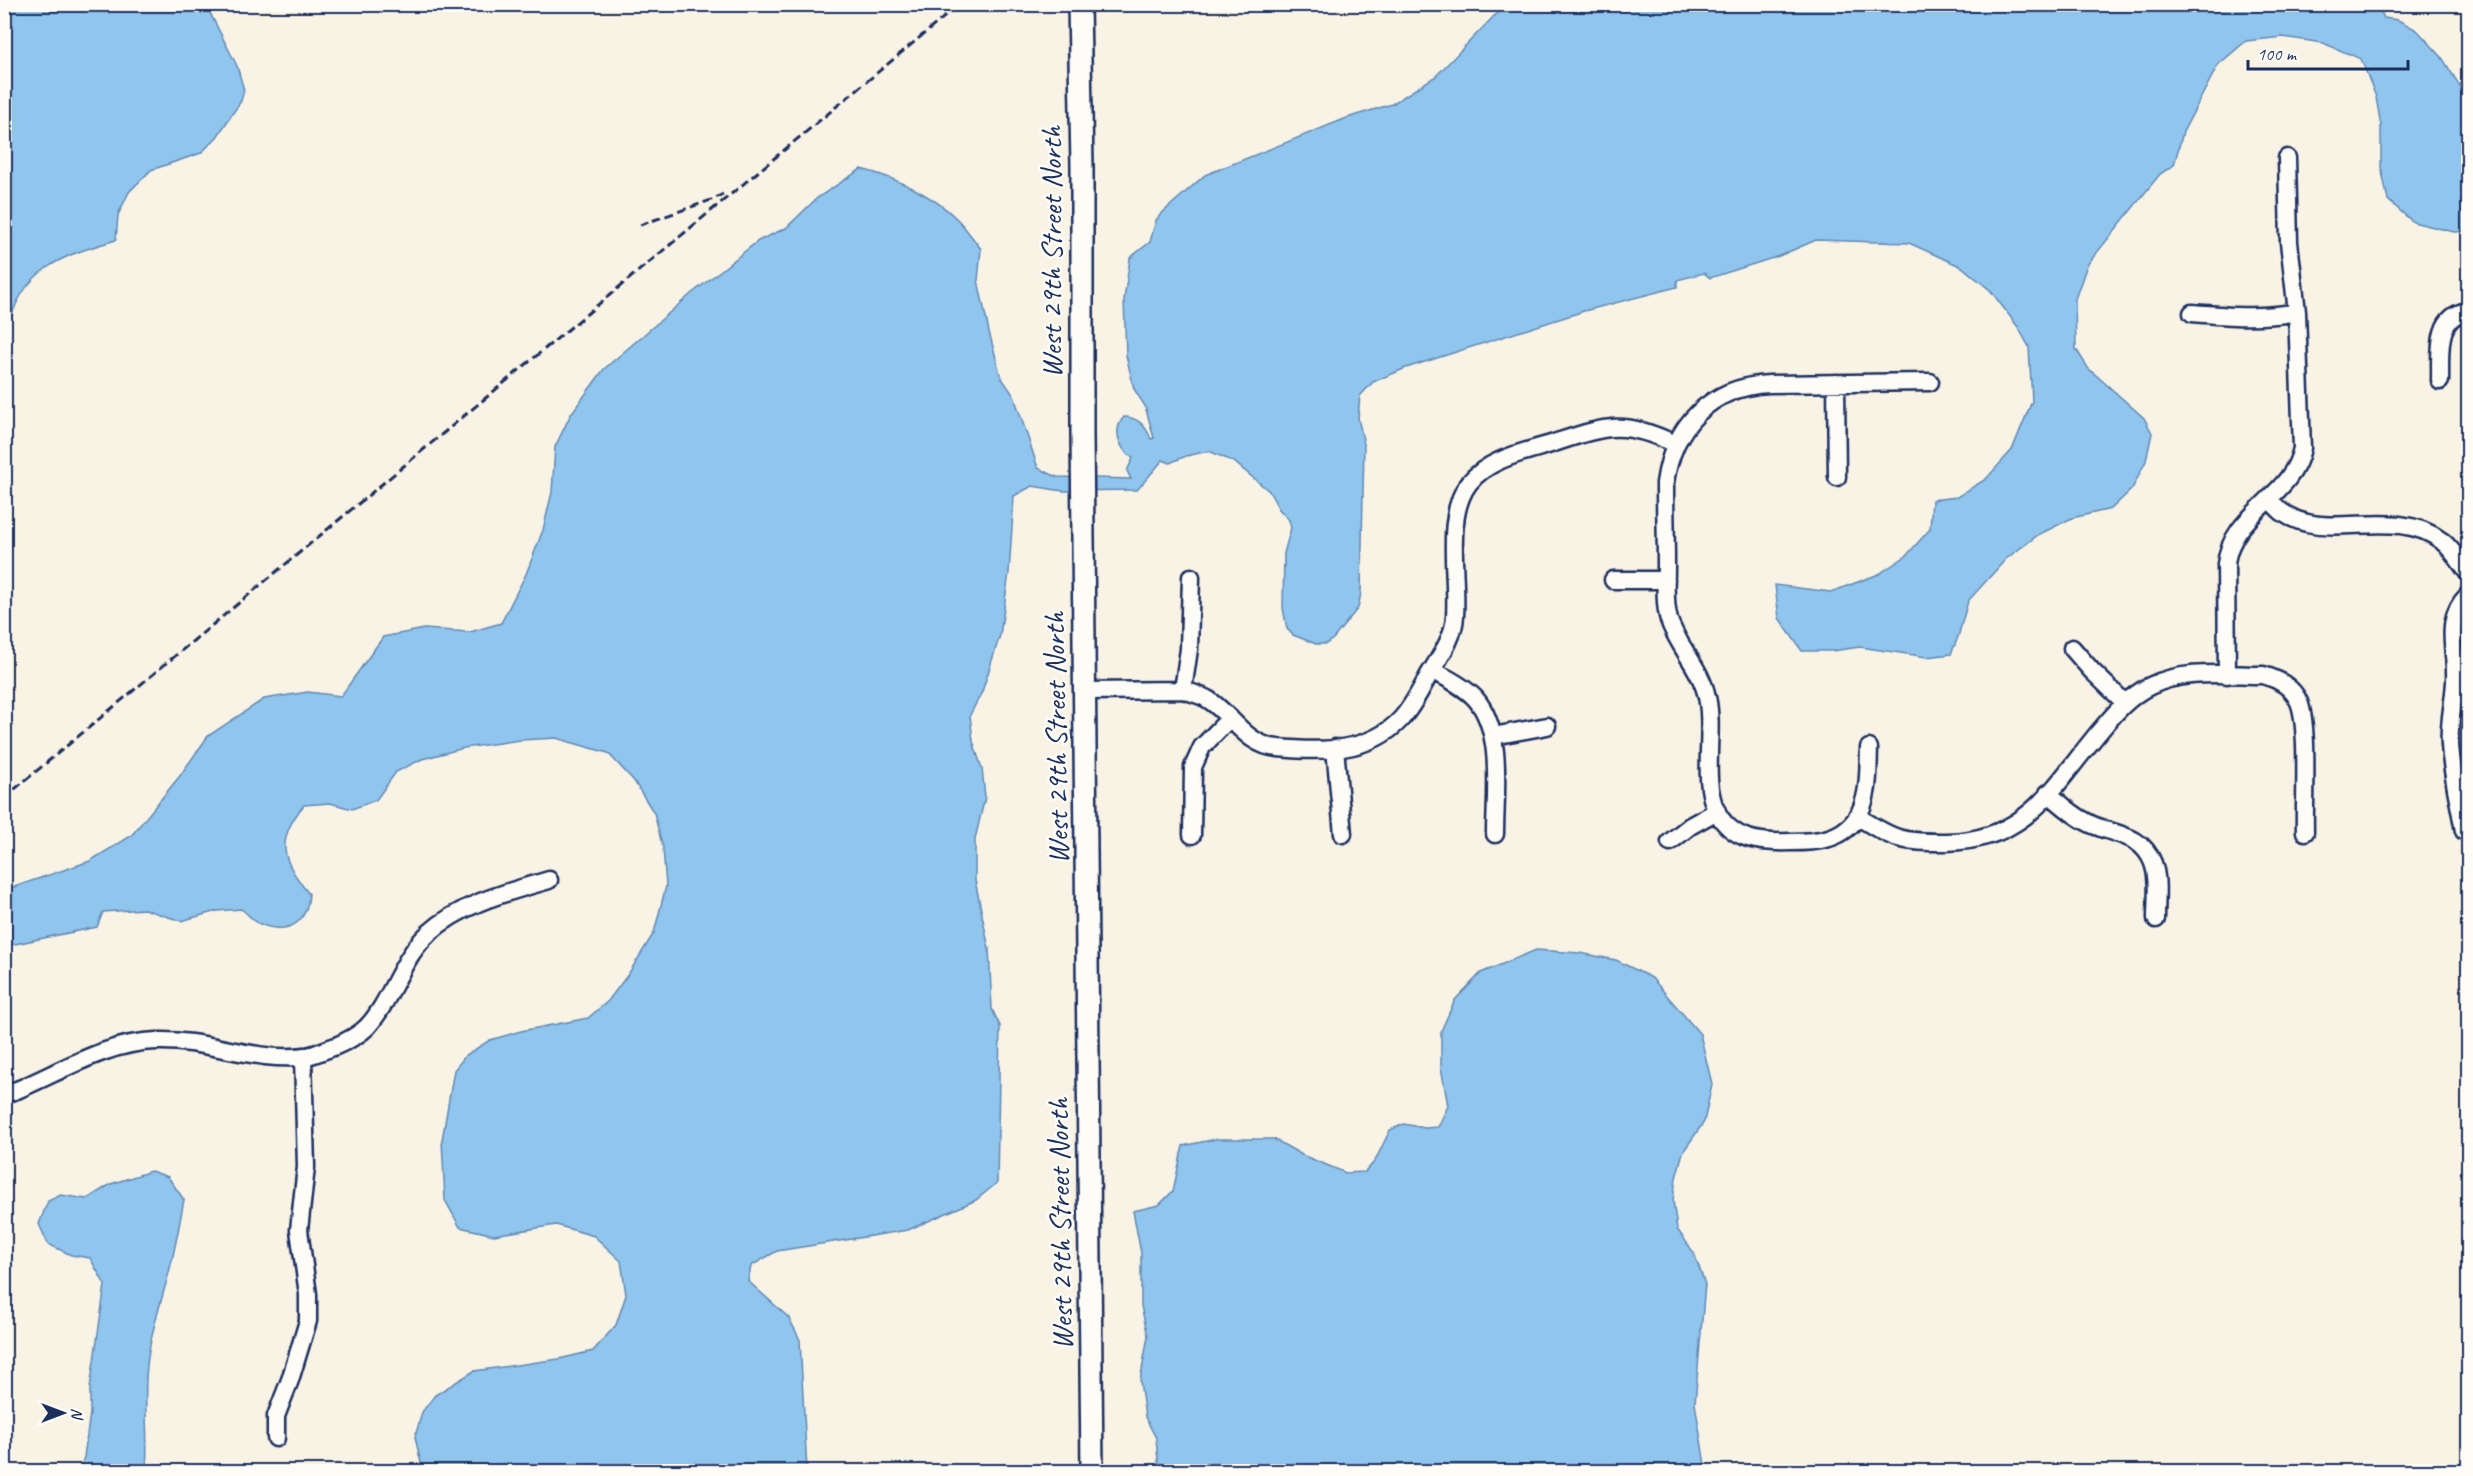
<svg xmlns="http://www.w3.org/2000/svg" width="2473" height="1476" viewBox="0 0 2473 1476" font-family="Caveat,sans-serif">
  <style>
    .water { fill: #90c5ed; stroke: #6189b4; stroke-width: 1.5 }
    .lines { fill: none; stroke-linecap: round; stroke-linejoin: round }
    .minor-casing { stroke: #1b2f5e; stroke-width: 21 }
    .major-casing { stroke: #1b2f5e; stroke-width: 26 }
    .minor { stroke: #fdfcf7; stroke-width: 16 }
    .major { stroke: #fdfcf7; stroke-width: 21 }
    .rail { stroke: #1b2f5e; stroke-width: 3; stroke-dasharray: 9 4.5; stroke-linecap: butt }
    .labels { text-anchor: middle; dominant-baseline: central; stroke-width: 5; stroke-linejoin: round; paint-order: stroke }
    .street-label { font-size: 30px; fill: #1b2f5e; stroke: #fdfcf7 }
  </style>
  <rect width="100%" height="100%" fill="#f9f3e5"/>
  <filter id="ink" filterUnits="userSpaceOnUse"><feTurbulence type="fractalNoise" baseFrequency=".0167" numOctaves="2"/><feDisplacementMap in="SourceGraphic" scale="12" xChannelSelector="R" yChannelSelector="G"/><feConvolveMatrix kernelMatrix="1 2 1 2 8 2 1 2 1" color-interpolation-filters="sRGB"/></filter>
  <g filter="url(#ink)">
    <path class="water" d="M5,4L206,5L237,66L244,90L241,101L217,137L201,153L151,170L129,192L118,215L116,240C64,255 20,269 8,330C6,340 6,352 5,362Z
      M1510,5H2378L2384,18L2398,20L2417,30L2441,56L2468,99V231L2454,232L2413,222L2388,200L2381,167V126L2376,97L2361,59L2323,43L2283,37L2246,41L2218,65L2183,132L2174,165L2160,174L2087,265L2075,299L2076,349L2088,368L2144,418L2152,433L2146,461L2132,489L2111,509L2072,518L2038,535L2006,559L1968,601L1958,637L1951,654L1927,657L1860,647L1832,651H1802L1779,618L1775,585L1831,592L1879,574L1906,556L1930,529L1932,500L1957,497L1986,479L2012,450L2032,401L2029,347L2018,327L1990,290L1962,267L1909,243L1816,240L1779,256L1710,278L1704,273L1677,280V287L1584,311L1406,368L1373,382L1360,396L1358,418L1364,444L1361,593L1358,608L1333,639L1326,644H1316L1293,635L1287,629L1283,608L1284,553L1291,528L1289,520L1279,509L1269,491L1234,462L1209,451L1186,456L1170,463L1163,460L1137,490L1063,491L1032,486L1014,496L1009,573L1000,635L982,692L970,715L973,741L982,769L985,797L975,839V880L989,949L992,1009L1000,1026L997,1183L976,1200L908,1230L777,1251L751,1266L748,1281L789,1318L800,1340L807,1471L423,1472L415,1437L422,1412L435,1395L474,1371L559,1359L593,1351L616,1325L626,1295L621,1261L594,1236L556,1225L494,1235L460,1227L445,1200L442,1140L454,1070L466,1055L490,1040L521,1031L588,1018L608,1001L629,973L654,933L666,886L663,848L654,813L634,781L608,753L556,738L520,740L464,748L422,759L396,772L376,800L352,809L330,803L304,805C274,841 282,860 309,894C307,924 288,935 260,924C253,921 247,913 241,909L217,911L181,921L144,909L103,912L97,927L5,946V890L90,861L131,836L179,777L208,736L264,699L308,692L341,696L383,637L424,629L470,632L501,623L526,574L543,530L552,492L555,447L571,414L604,369L691,294L758,241L786,228L817,198L861,169C894,177 933,195 957,219C966,228 973,239 981,249L978,280L989,332L1001,377L1014,396L1038,468L1057,477L1131,479L1127,471L1133,458C1119,449 1112,430 1124,417C1138,417 1146,426 1151,439L1154,438L1145,406L1134,389L1126,355L1124,300L1130,258L1150,242L1156,220L1161,214L1205,175L1347,118L1392,104L1436,76L1495,15Z
      M1536,950L1580,953L1616,960L1652,978L1700,1034L1712,1084L1704,1122L1683,1152L1676,1178L1673,1200L1677,1229L1694,1253L1705,1284L1695,1403L1706,1471H1159L1156,1438L1145,1417L1140,1381L1148,1336L1141,1306V1253L1133,1211L1159,1205L1173,1191L1183,1146L1216,1139H1274L1302,1155L1346,1173L1365,1172L1375,1161L1390,1130L1404,1124L1425,1128L1438,1127L1448,1106L1441,1067V1031L1455,1000L1481,973Z
      M151,1171L168,1177L184,1200C179,1225 175,1251 168,1276C160,1306 150,1335 147,1366C143,1401 149,1436 146,1471H79L84,1457L90,1413V1388L105,1285L90,1258L71,1255L48,1244L39,1224L48,1201L61,1195L87,1199L111,1184Z"/>
    <g class="lines">
      <g class="minor-casing">
        <path id="minor" d="M2287,158L2289,242L2297,312
          M2192,313C2227,316 2262,319 2297,312L2302,448C2293,497 2231,513 2226,564L2227,675
          M2440,381C2441,355 2434,316 2468,311
          M1836,383L1837,477
          M2269,499C2273,503 2277,508 2282,512C2325,544 2394,504 2442,541C2453,550 2460,562 2468,573
          M1613,580H1666
          M2072,648L2092,671L2125,703
          M1432,670C1447,678 1463,686 1475,698C1504,731 1495,793 1495,834
          M1183,690L1189,649L1191,577
          M1085,691L1183,690C1192,693 1201,695 1209,700C1232,715 1247,746 1278,748C1320,752 1370,753 1401,719C1413,706 1421,689 1430,673C1441,655 1454,637 1455,616C1458,577 1444,515 1469,483C1489,458 1526,452 1554,443C1606,426 1624,419 1675,444
          M1493,736L1547,726
          M1335,748L1343,834
          M1869,748C1868,771 1870,798 1856,819C1840,841 1815,842 1791,842C1761,843 1731,841 1716,810C1701,778 1715,732 1707,697C1701,668 1678,647 1669,620C1664,603 1666,583 1666,565C1666,538 1665,511 1665,483C1673,426 1710,387 1769,384L1930,382
          M2048,793C2060,803 2071,814 2085,821C2110,836 2141,831 2153,863C2159,880 2156,901 2156,919
          M1857,816C1896,841 1901,842 1947,842C2027,841 2053,787 2099,732C2114,714 2129,696 2150,686C2184,669 2226,675 2263,675C2278,679 2292,686 2299,702C2309,725 2304,803 2305,832
          M2464,831C2459,803 2452,774 2450,745C2448,724 2454,703 2455,681C2457,649 2442,621 2468,595
          M1192,835L1193,767L1202,747L1230,718
          M1670,842L1690,826L1717,811
          M4,1094L17,1090C62,1071 107,1042 157,1041C207,1039 256,1063 306,1056C315,1055 326,1049 336,1046C345,1042 360,1034 367,1027C392,1000 401,958 429,933C462,903 508,892 549,880
          M276,1438V1416L290,1380L308,1321V1294L299,1230L306,1167L303,1056"/>
      </g>
      <g class="major-casing">
        <path id="major" d="M1079,4L1082,167V434L1092,1472"/>
      </g>
      <use href="#minor" class="minor"/>
      <use href="#major" class="major"/>
      <path class="rail" d="M640,225L714,199L723,194
        M4,798L960,4"/>
    </g>
  </g>
  <g class="labels">
    <g class="street-label">
      <text transform="translate(1051 252) rotate(-90)">West 29th Street North</text>
      <text transform="translate(1056 738) rotate(-91)">West 29th Street North</text>
      <text transform="translate(1060 1224) rotate(-91)">West 29th Street North</text>
    </g>
  </g>
  <rect width="2473" height="1476" fill="none" stroke="#fdfcf7" stroke-width="24"/>
  <rect x="12" y="12" width="2449" height="1452" fill="none" stroke="#1b2f5e" stroke-width="2" filter="url(#ink)"/>
  <g transform="translate(63 1413) rotate(90)" stroke="#fdfcf7" stroke-width="4.5" paint-order="stroke">
  <path d="M0-4.5L10 22L0 15L-10 22Z" fill="#1b2f5e"/>
  <text y="-9" font-size="16" font-weight="bold" text-anchor="middle" fill="#1b2f5e">N</text>
  </g>
  <path d="M2248 60v9h160v-9" fill="none" stroke="#1b2f5e" stroke-width="3"/>
  <text x="2257" y="60" font-size="18" fill="#1b2f5e" stroke="#fdfcf7" stroke-width="4.5" paint-order="stroke">100 m</text>
</svg>
